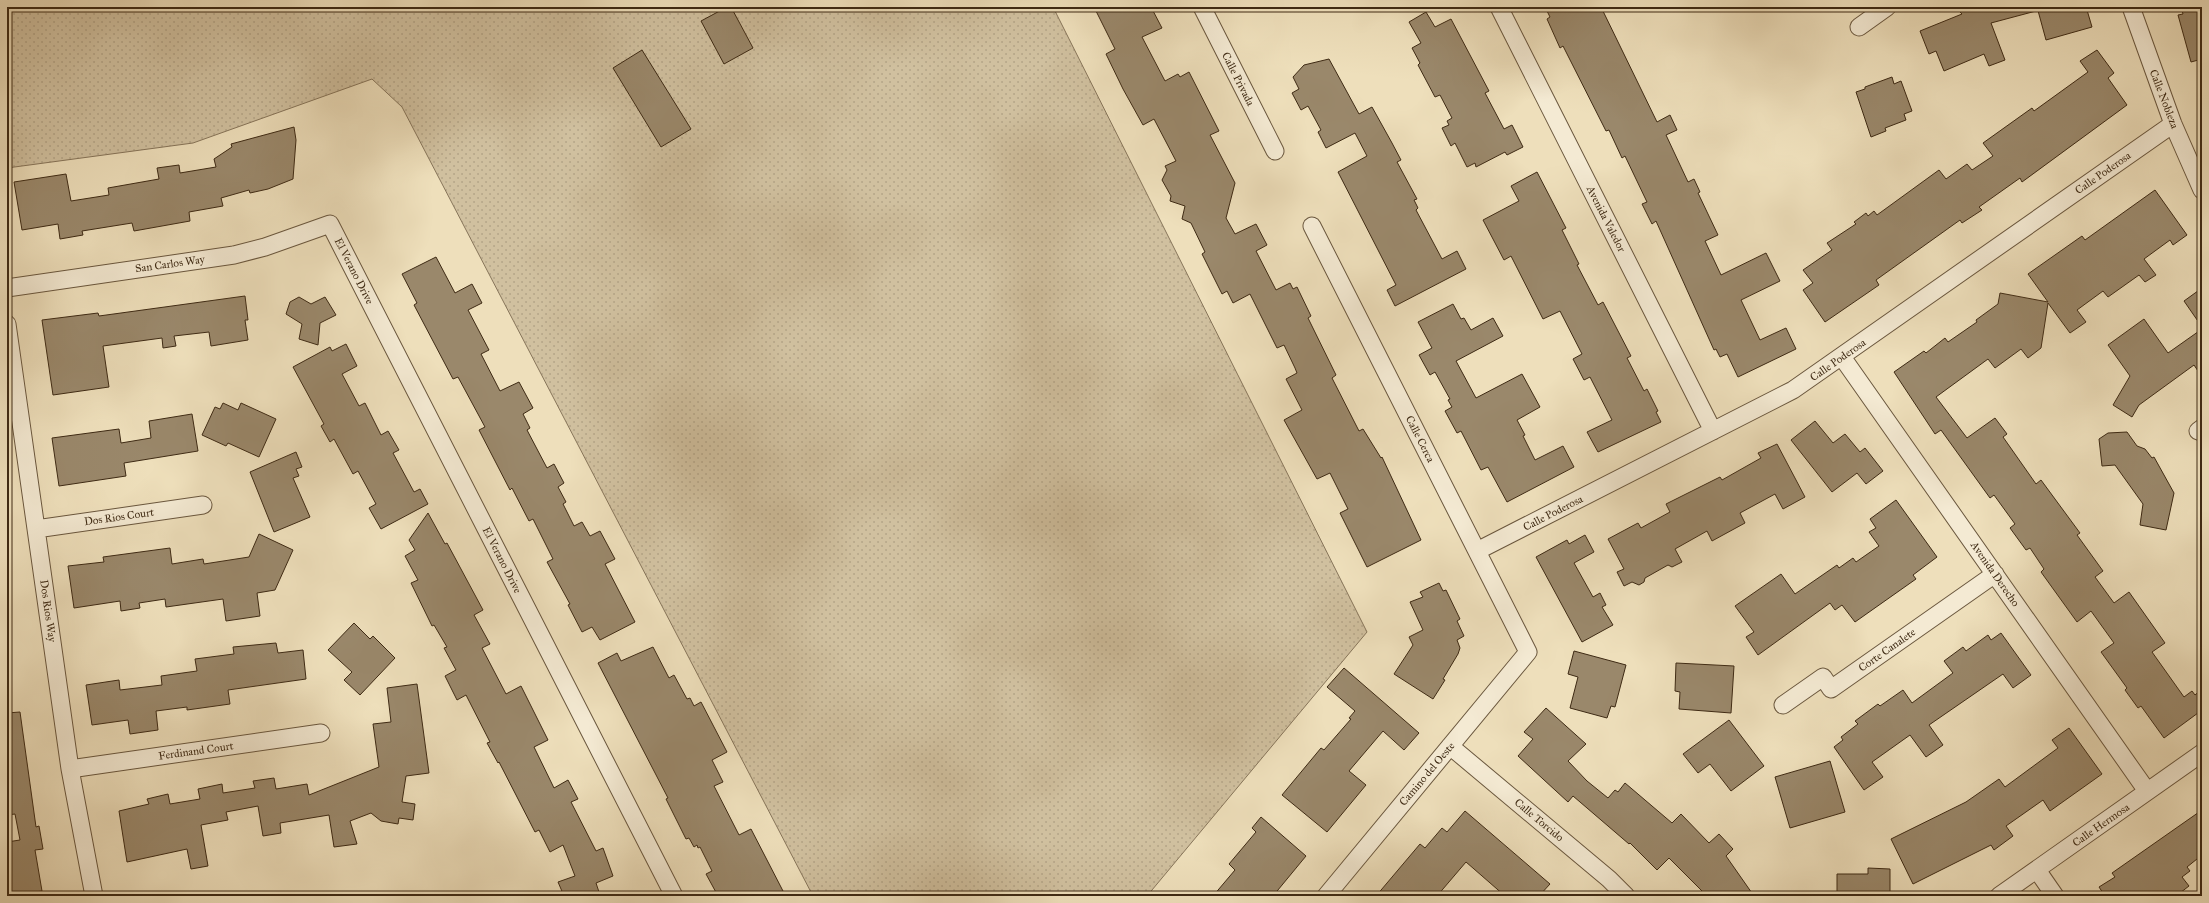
<svg xmlns="http://www.w3.org/2000/svg" width="2209" height="903" viewBox="0 0 2209 903" font-family="'IM FELL Great Primer',serif">
  <style>
    .grass { fill: url(#grass-dots); stroke: #87755a }
    .building { fill: #9a886b; stroke: #3e2a14 }
    .lines { fill: none; stroke-linecap: round; stroke-linejoin: round }
    .minor-casing { stroke: #6a573e; stroke-width: 19 }
    .minor { stroke: #f4ead3; stroke-width: 17 }
    .labels { text-anchor: middle; dominant-baseline: central; stroke-width: 3; stroke-linejoin: round; paint-order: stroke }
    .street-label { font-size: 11px; fill: #3e2a14; stroke: #f4ead3 }
  </style>
  <defs>
    <pattern id="grass-dots" width="8" height="8" patternUnits="userSpaceOnUse"><rect width="8" height="8" fill="#d0c09f"/><path d="M2 2h.1M6 6h.1" fill="none" stroke="#b4a588" stroke-width="1.8" stroke-linecap="round"/></pattern>
  </defs>
  <rect width="100%" height="100%" fill="#eedfbb"/>
  <filter id="stains"><feTurbulence type="fractalNoise" baseFrequency=".005" numOctaves="4"/><feColorMatrix values="0 0 0 0 .2 0 0 0 0 .09 0 0 0 0 .02 0 0 0 .5 -.17"/></filter>
  <radialGradient id="worn" r=".72"><stop offset=".6" stop-color="#630" stop-opacity="0"/><stop offset="1" stop-color="#630" stop-opacity=".3"/></radialGradient>
  <path class="grass" d="M7,7H1053L1367,632L1147,896H813L402,107L372,79L193,143L7,168Z"/>
  <path class="building" d="M727,7H731L753,48L724,64L701,21Z
    M1094,7H1151L1162,28L1142,37L1165,81L1178,74L1180,77L1189,72L1219,131L1210,135L1235,183L1226,218L1235,234L1256,224L1267,245L1256,251L1276,290L1290,283L1293,289L1297,287L1311,316L1308,318L1336,375L1332,378L1359,431L1363,429L1381,458L1382,457L1421,540L1367,567L1340,513L1348,509L1330,473L1317,479L1284,420L1302,410L1286,379L1297,373L1295,368L1284,345L1277,348L1250,294L1233,303L1227,291L1222,294L1202,254L1205,252L1191,223L1182,219L1185,206L1170,201L1171,196L1162,180L1167,170L1165,166L1176,161L1154,119L1143,125L1123,89L1106,54L1115,49Z
    M1545,7H1601L1657,122L1670,115L1677,130L1666,135L1688,182L1694,179L1700,192L1698,193L1718,235L1705,241L1721,275L1766,253L1780,281L1741,300L1760,340L1786,328L1796,349L1738,377L1727,354L1720,357L1716,349L1714,350L1656,221L1652,224L1642,204L1647,202L1625,156L1622,158L1609,130L1606,131L1563,46L1560,48L1547,19L1550,17Z
    M1972,7H2035L2036,11L1991,23L2005,60L1989,66L1984,54L1944,71L1936,51L1929,54L1920,31L1962,14L1960,12Z
    M2037,7H2083L2084,11L2087,10L2092,27L2046,40Z
    M2181,7H2202V59L2191,62L2178,15L2183,14Z
    M1426,12L1435,27L1451,19L1489,91L1485,93L1504,129L1512,125L1523,147L1507,155L1505,152L1476,167L1475,163L1467,167L1455,143L1451,146L1442,128L1449,125L1447,121L1452,118L1440,95L1435,97L1418,65L1420,63L1412,48L1421,43L1409,22Z
    M642,50L691,129L661,147L613,68Z
    M2097,50L2114,73L2108,78L2127,105L2022,182L2020,178L1979,207L1982,210L1962,223L1960,220L1876,280L1879,285L1825,322L1803,290L1813,283L1803,270L1832,250L1827,243L1856,224L1854,222L1866,213L1868,216L1874,211L1877,215L1939,170L1946,179L1967,164L1972,170L1993,156L1983,143L2032,108L2034,111L2088,72L2080,61Z
    M1329,59L1359,114L1372,107L1392,143L1401,160L1397,162L1417,199L1414,200L1418,208L1416,210L1442,259L1457,251L1466,269L1395,306L1387,290L1396,285L1338,172L1367,156L1355,133L1326,148L1318,132L1321,130L1308,106L1301,110L1292,93L1299,89L1293,77L1304,65Z
    M1892,77L1894,84L1901,81L1912,111L1904,114L1906,120L1885,128L1886,131L1871,137L1856,92L1865,89V87Z
    M294,127L296,140L293,179L268,189L250,193L249,190L221,198L223,206L189,212L190,221L134,231L132,223L82,231L83,235L60,239L58,224L22,230L14,182L66,174L71,201L109,195L108,188L159,179L157,168L179,165L180,173L216,167L214,159L232,147L231,144Z
    M1537,172L1566,228L1562,230L1579,264L1577,265L1598,305L1603,302L1631,356L1627,358L1644,391L1647,389L1658,411L1656,412L1661,422L1598,452L1587,432L1612,420L1590,377L1584,380L1573,359L1582,354L1560,311L1543,319L1511,256L1504,260L1483,220L1519,201L1511,186Z
    M2155,190L2187,235L2173,245L2170,240L2144,259L2156,275L2145,282L2139,275L2108,297L2103,291L2077,310L2086,322L2070,333L2048,303L2041,348L2028,358L2021,349L1995,368L1988,359L1936,397L1967,438L1995,418L2007,434L2003,437L2036,484L2041,480L2080,533L2077,535L2103,571L2095,577L2114,603L2129,592L2165,643L2152,652L2184,697L2192,691L2195,695L2202,689V710L2164,738L2141,706L2138,708L2125,690L2127,688L2101,652L2114,643L2091,611L2077,622L2041,572L2044,569L2030,548L2026,550L2010,528L2015,524L1994,495L1990,498L1941,430L1935,434L1894,372L1924,351L1926,353L1945,338L1948,342L1977,322L1976,320L1998,304L2000,293L2048,302L2028,274L2082,236L2085,240Z
    M436,257L455,293L472,284L482,303L468,310L489,350L481,354L500,391L519,382L533,408L523,414L530,428L527,430L547,468L554,464L564,483L558,487L566,502L563,504L574,526L582,522L590,536L600,531L615,559L605,564L635,622L600,640L592,627L582,632L568,605L570,604L547,562L553,559L533,519L529,521L512,488L510,490L479,430L485,427L458,377L453,379L414,305L417,303L402,274Z
    M2202,288V327L2184,301Z
    M245,296L248,320H245L248,340L211,346L209,332L174,336L176,346L163,348L162,338L103,346L109,387L53,395L42,320L98,313L99,316Z
    M299,297L311,304L325,297L336,315L320,323L318,345L299,339L302,324L286,314L290,302Z
    M1453,304L1461,319L1464,318L1471,330L1493,318L1503,336L1456,361L1476,398L1522,374L1540,407L1517,420L1525,435L1523,436L1535,460L1563,446L1574,467L1507,502L1488,467L1481,470L1461,431L1457,433L1445,411L1452,407L1448,400L1450,399L1435,372L1430,375L1419,355L1432,348L1418,322Z
    M2144,319L2168,353L2202,329V377L2194,365L2139,405L2132,417L2113,405L2130,376L2108,345Z
    M346,344L357,366L342,374L359,406L365,403L381,435L388,431L399,450L393,453L414,492L420,489L428,504L381,529L369,508L376,504L358,471L353,474L334,439L330,442L321,426L324,424L293,367L330,347L332,351Z
    M223,403L238,410L241,403L276,419L259,457L228,443L226,446L202,435L215,407L220,409Z
    M192,414L198,451L124,463L126,476L59,486L52,438L119,429L121,443L151,438L149,421Z
    M1815,421L1833,443L1845,434L1860,452L1865,448L1883,471L1866,484L1857,473L1832,492L1791,440Z
    M2127,432L2137,446L2145,449L2152,458L2154,457L2174,493L2166,530L2140,525L2143,504L2115,465L2102,466L2099,439L2108,433Z
    M1777,444L1805,497L1783,509L1775,494L1740,513L1745,523L1712,541L1707,531L1675,549L1682,562L1672,567L1668,565L1645,578L1644,582L1639,585L1632,582L1624,586L1617,572L1624,569L1608,539L1638,523L1641,528L1670,512L1666,504L1720,477L1722,480L1761,458L1758,453Z
    M296,452L302,467L296,469L299,476L293,478L310,517L274,532L250,472Z
    M1896,500L1937,557L1913,575L1916,579L1855,622L1842,605L1835,610L1830,603L1758,655L1746,637L1754,632L1735,606L1781,574L1795,594L1837,565L1839,568L1853,558L1856,562L1879,546L1869,532L1876,528L1870,519Z
    M428,513L445,544L447,543L483,610L474,615L490,644L482,648L506,694L521,686L548,740L534,747L554,788L568,780L578,799L571,802L596,851L603,848L613,876L596,883L599,892L588,896H564L558,882L575,876L563,845L550,852L539,830L535,832L499,762L498,763L487,743L490,742L466,695L457,700L445,676L456,670L444,648L447,647L434,625L432,626L411,583L418,580L405,556L415,550L409,540Z
    M259,534L293,550L275,590L257,593L260,616L226,621L223,599L166,607L165,599L139,603L140,608L121,611L120,601L74,608L68,566L104,562L103,557L170,548L172,564L203,559L204,564L249,557Z
    M1585,535L1594,552L1574,563L1593,597L1600,593L1606,605L1602,607L1613,625L1582,642L1536,557L1567,540L1569,544Z
    M1439,583L1443,591L1446,590L1460,619L1457,621L1464,636L1457,640L1460,648L1458,654L1443,679L1445,680L1433,699L1394,674L1413,645L1409,637L1423,630L1410,602L1423,597L1420,592Z
    M354,623L370,639L373,636L395,658L360,695L344,680L352,672L328,650Z
    M2001,633L2031,675L2013,688L2003,674L1929,725L1943,745L1926,757L1910,735L1872,762L1883,777L1864,790L1834,747L1843,740L1841,737L1858,724L1855,721L1878,704L1880,706L1903,690L1912,703L1953,673L1944,661L1963,647L1966,651L1988,635L1991,640Z
    M276,643L278,653L303,650L306,679L228,690L230,704L187,710V707L156,711L158,730L130,734L128,720L92,725L86,685L119,680L120,690L162,685L161,676L197,671L195,659L234,654L233,647Z
    M653,647L669,678L674,675L687,699L690,698L694,706L701,702L727,752L712,760L723,782L714,786L739,835L751,829L783,891L773,896H718L706,874L712,871L700,847L698,848L697,845L694,847L689,838L686,839L666,799L668,798L598,663L617,653L621,661Z
    M1574,651L1626,665L1615,707L1611,706L1607,718L1570,708L1578,677L1568,674Z
    M1676,663L1734,666L1731,713L1679,709L1680,692L1675,691Z
    M1344,668L1419,733L1404,750L1383,731L1349,771L1366,785L1327,832L1282,795L1321,748L1324,750L1351,719L1349,718L1355,711L1327,687Z
    M417,684L429,773L406,776L402,802L415,804L413,820L399,818L398,824L381,821L371,813L350,821L357,844L334,847L329,815L280,823L281,833L263,836L258,806L226,812L228,820L201,825L208,866L191,869L187,849L127,862L119,811L149,804L147,799L168,794L170,804L200,799L198,789L222,784L223,793L255,788L253,781L274,778L276,789L307,784L309,795L379,767L373,724L391,722L387,688Z
    M1546,708L1586,744L1568,761L1587,781L1608,798L1615,790L1618,792L1625,783L1672,823L1681,814L1709,843L1719,834L1733,849L1726,856L1754,896H1707L1669,858L1657,870L1630,843L1629,844L1573,796L1568,802L1518,756L1533,739L1524,732Z
    M20,712L36,827L39,826L43,849L35,850L42,891L7,896V842L20,840L15,814L7,815V713Z
    M1729,720L1764,766L1731,791L1710,764L1698,773L1683,754Z
    M2069,728L2102,774L2050,811L2043,800L2006,826L2013,836L1994,850L1991,845L1913,884L1891,839L1966,802L1999,779L2005,787L2058,748L2052,740Z
    M1830,761L1845,812L1790,828L1775,777Z
    M2202,810V855L2187,867L2190,871L2182,877L2189,886L2176,896H2105L2099,887L2115,877L2112,873Z
    M1465,811L1550,884L1539,896H1505L1466,862L1437,896H1376L1420,844L1425,848L1442,828L1447,832Z
    M1261,817L1306,856L1273,896H1213L1235,870L1229,864L1256,832L1252,828Z
    M1868,868L1890,869V896H1837V874H1868Z"/>
  <g class="lines">
    <g class="minor-casing">
      <path id="minor" d="M1202,7L1275,151
        M1499,7L1713,431
        M2131,7L2173,124L2202,190
        M1859,27L1887,7
        M1312,226L1528,652L1326,896
        M7,288L234,255L265,247L330,224L674,896
        M7,324L70,769L94,896
        M1842,357L2147,791
        M2198,431L2202,428
        M36,529L203,505
        M1477,551L1793,390L2173,124
        M1783,705L1823,677L1831,689L1995,574
        M1450,746L1609,879L1626,896
        M70,769L321,733
        M2037,870L2055,896
        M1999,896L2202,753"/>
    </g>
    <use href="#minor" class="minor"/>
  </g>
  <g class="labels">
    <g class="street-label">
      <text transform="translate(1238 79) rotate(63)">Calle Privada</text>
      <text transform="translate(2164 99) rotate(69)">Calle Nobleza</text>
      <text transform="translate(2103 173) rotate(-35)">Calle Poderosa</text>
      <text transform="translate(1606 219) rotate(63)">Avenida Valedor</text>
      <text transform="translate(170 264) rotate(-8)">San Carlos Way</text>
      <text transform="translate(354 271) rotate(63)">El Verano Drive</text>
      <text transform="translate(1838 360) rotate(-35)">Calle Poderosa</text>
      <text transform="translate(1420 439) rotate(63)">Calle Cerca</text>
      <text transform="translate(1553 513) rotate(-27)">Calle Poderosa</text>
      <text transform="translate(119 517) rotate(-8)">Dos Rios Court</text>
      <text transform="translate(502 560) rotate(63)">El Verano Drive</text>
      <text transform="translate(1995 574) rotate(55)">Avenida Derecho</text>
      <text transform="translate(48 611) rotate(82)">Dos Rios Way</text>
      <text transform="translate(1887 650) rotate(-35)">Corte Canalete</text>
      <text transform="translate(196 751) rotate(-8)">Ferdinand Court</text>
      <text transform="translate(1427 774) rotate(-50)">Camino del Oeste</text>
      <text transform="translate(1539 820) rotate(40)">Calle Torcido</text>
      <text transform="translate(2101 825) rotate(-35)">Calle Hermosa</text>
    </g>
  </g>
  <rect width="2209" height="903" fill="none" stroke="#eedfbb" stroke-width="24"/>
  <rect x="8" y="8" width="2193" height="887" fill="none" stroke="#3e2a14" stroke-width="2"/>
  <rect x="12" y="12" width="2185" height="879" fill="none" stroke="#3e2a14"/>
  <rect width="100%" height="100%" filter="url(#stains)"/>
  <rect width="100%" height="100%" fill="url(#worn)"/>
</svg>
